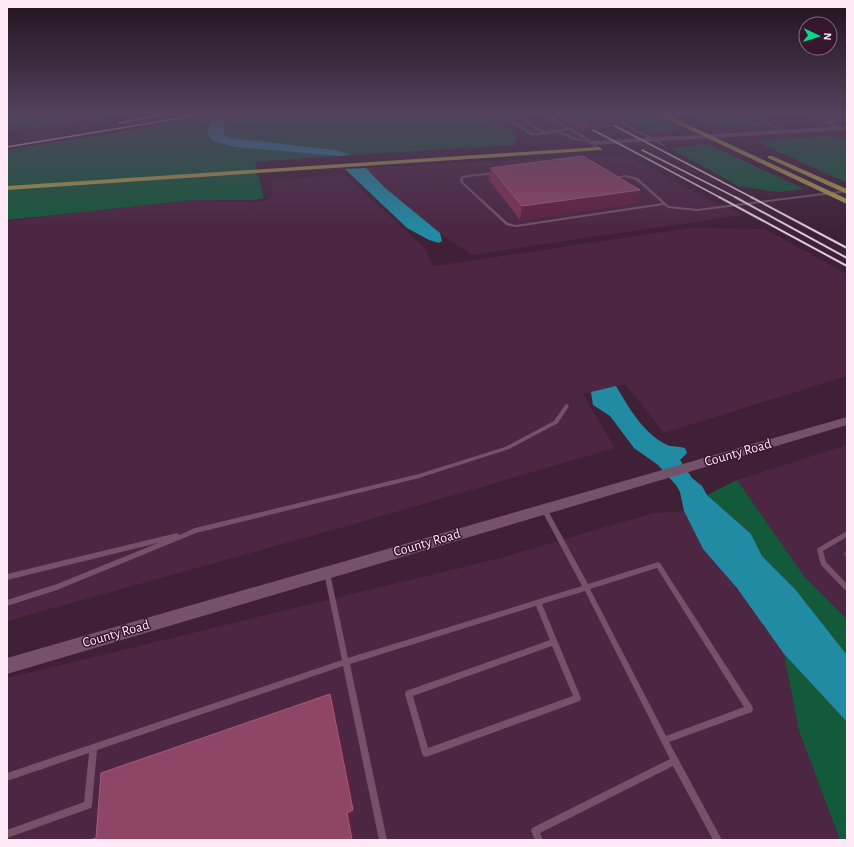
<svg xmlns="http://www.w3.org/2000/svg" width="854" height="847" viewBox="0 0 854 847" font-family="'Alegreya Sans',sans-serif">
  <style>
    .built { fill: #4c2642 }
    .green { fill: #135a3a }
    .water { fill: #218ba4 }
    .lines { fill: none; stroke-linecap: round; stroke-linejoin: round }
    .service { fill: #75526a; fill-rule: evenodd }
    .tertiary { fill: #75526a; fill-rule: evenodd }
    .secondary { fill: #75526a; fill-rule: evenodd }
    .motorway { fill: #ae9f4d; fill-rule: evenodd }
    .rail-far1 { stroke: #e2cada; stroke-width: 1.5 }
    .rail { stroke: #e2cada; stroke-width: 2 }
    .wall { fill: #813153 }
    .shaded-wall { fill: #612240 }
    .building { fill: #8f4565; stroke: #a05e7c }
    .labels { text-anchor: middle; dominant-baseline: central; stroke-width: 3; stroke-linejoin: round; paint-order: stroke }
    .street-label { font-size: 14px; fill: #ffe9f7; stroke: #35162c }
  </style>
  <rect width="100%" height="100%" fill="#3f2036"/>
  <path class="built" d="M819,114H847V126H840Z
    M625,154L717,204H722L743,215L471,255L426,223L384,187L366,168Z
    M345,175L424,247L434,266L690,228L765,229L847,274V376L664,433L625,384L583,394L615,448L365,521L7,621V222L74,212L193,200L259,202L267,200L272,196V180Z
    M847,445V619L804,576L737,480Z
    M684,511L703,549L737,588L784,654L799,731L840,840H7V678L504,557L653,513Z"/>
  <path class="green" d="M7,114H129L7,131Z
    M230,114H484L517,135L514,145L351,155L336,150L232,138L224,135L225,115Z
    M615,114H648L682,130L654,132L644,129Z
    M688,114H736L765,126L717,127Z
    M212,117L207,133L279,151L338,156L255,162L264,198L253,200H193L7,220V150Z
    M829,136L847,140V183L755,141Z
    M708,144L804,189L779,192L738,186L670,148Z
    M737,480L804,576L847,619V655L795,589L762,556L751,534L707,495Z
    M784,654L847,722V840H840L799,731Z"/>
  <path class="water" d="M215,114H225L224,118V135L232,138L336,150L351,155L338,156L237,147L220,143L210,139C206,131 209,121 215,114Z
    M366,168L384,187L440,233L442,241L439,243L429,240L407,228L345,169Z
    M616,386C629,408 643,433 667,445C671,447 679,446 685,448L687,453L680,460L692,478L702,486L707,495L751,534L762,556L795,589L847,655V722L784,654L737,588L703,549L684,511L680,492L676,485L658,465L634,448L610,416L593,405L591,392Z"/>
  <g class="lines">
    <path class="service" d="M500,114H503L533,133H542L512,114H515L545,132L567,128L543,114H546L583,135L600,149L598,150L590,143L571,139L557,132L541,135H531ZM569,130L581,137L588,142L573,137L560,131Z
      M604,114H608L665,145L663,146Z
      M745,114H749L789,132L787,133Z
      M847,118V120L825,122L824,121Z
      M496,172L497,173V174L468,177L463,178V182L508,223L516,225L662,203L636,180L625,177L613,179L612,178L625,175L638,178L669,206L697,209L847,190V192L697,211L668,208L664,205L516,227L506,225L460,182L461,177L467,175Z
      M567,404L569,406L558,423L509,449L419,478L196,533L57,590L7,606V600L57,584L158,543L7,580V574L177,533L179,535L195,528L419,474L505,447L554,421L565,405Z
      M542,507H546L588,584L658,562L660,563L752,706L753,709L752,712L669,742L722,840H713L673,766L540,833L543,840H535L531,831L532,828L670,759L585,591L542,604L581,698L580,701L426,757L423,756L422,753L405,694L406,691L550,640L536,606L350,664L387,840H379L343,666L97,750L92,805L91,808L7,838V830L84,802L89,753L7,781V773L342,660L324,573L325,571L327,570L329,571L330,573L348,658L582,586L542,511L541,509ZM657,568L744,707L666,736L590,589ZM552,646L573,696L428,748L413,696Z
      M847,531V537L823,551L826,562L847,584V591L845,590L821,565L817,550L818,548Z"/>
    <path class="tertiary" d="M809,114H817L844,129L839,130Z"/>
    <path class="secondary" d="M847,126V130L592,145L589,143L592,141Z
      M847,417V425L7,674V658Z"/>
    <path class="motorway" d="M657,114H665L847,199V204Z
      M599,147L602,149L601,150L7,190V186Z
      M768,156H772L847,189V194L768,158Z"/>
    <path class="rail-far1" d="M563,114L721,198
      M592,114L753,198
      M119,123L166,114
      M7,147L205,114
      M642,150L737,198"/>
    <path class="rail" d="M719,197L847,266
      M735,197L847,258
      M751,197L847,248"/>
  </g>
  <path class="wall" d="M554,114H622L620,124L585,131Z
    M491,168L640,190L636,203L520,220L489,180Z
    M847,550V558L843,554Z"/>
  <path class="shaded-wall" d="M615,114H622L620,124L585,131L588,120Z
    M640,190L636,203L520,220L522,206Z
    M330,694L333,700L356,813L350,815L355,840H352L347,813Z"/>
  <path class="building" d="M577,114H615L588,120Z
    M583,156L640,190L522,206L491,168Z
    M330,694L353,810L347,813L352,840H90L96,838L101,773Z"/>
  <linearGradient id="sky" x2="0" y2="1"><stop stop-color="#23121e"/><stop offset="0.49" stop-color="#52425d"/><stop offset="1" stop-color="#52425d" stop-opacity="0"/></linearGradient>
  <rect width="854" height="233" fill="url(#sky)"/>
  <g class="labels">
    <g class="street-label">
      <text transform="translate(738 453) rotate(-16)">County Road</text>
      <text transform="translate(427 543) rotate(-16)">County Road</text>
      <text transform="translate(116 634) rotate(-16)">County Road</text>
    </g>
  </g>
  <rect width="854" height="847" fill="none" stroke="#ffe9f7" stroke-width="16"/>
  <g transform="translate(818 36) rotate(94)"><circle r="19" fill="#35162c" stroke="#866a7d"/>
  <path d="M0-3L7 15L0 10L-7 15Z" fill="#07d98b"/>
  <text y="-6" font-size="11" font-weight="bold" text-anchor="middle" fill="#ffe9f7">N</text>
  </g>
</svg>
